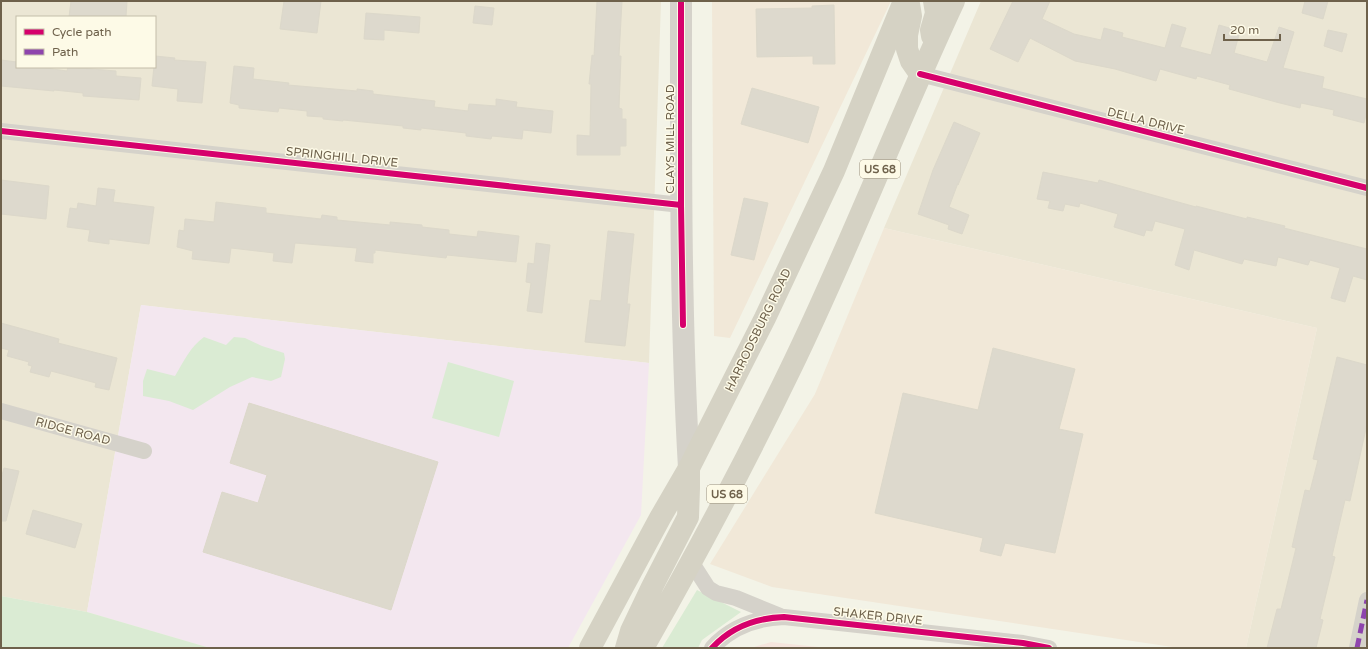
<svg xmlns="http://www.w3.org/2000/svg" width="1368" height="649" viewBox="0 0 1368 649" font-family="'Varela Round',sans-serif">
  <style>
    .residential { fill: #ebe6d4; fill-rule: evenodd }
    .commercial { fill: #f1e8d8 }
    .education { fill: #f3e7ef }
    .medical { fill: #f5e5dd }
    .green { fill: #daebd3 }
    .building { fill: #ddd9cd; stroke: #dcd8ca }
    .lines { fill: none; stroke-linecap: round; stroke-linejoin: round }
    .minor { stroke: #d5d2ca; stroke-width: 16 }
    .secondary { stroke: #d5d2ca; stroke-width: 22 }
    .primary { stroke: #d5d2c4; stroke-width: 22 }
    .quiet { stroke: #8e44ad; stroke-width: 5; stroke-dasharray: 10 5; stroke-linecap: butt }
    .cycleway-casing { stroke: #fdfae7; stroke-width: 8 }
    .cycleway { stroke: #d6006c; stroke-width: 6 }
    .labels { text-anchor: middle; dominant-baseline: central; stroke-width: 3; stroke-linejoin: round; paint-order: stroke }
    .shield { fill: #fdfae7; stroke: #998f7a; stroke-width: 1 }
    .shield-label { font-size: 11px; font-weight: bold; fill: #6e614b }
    .street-label { font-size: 12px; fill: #6e614b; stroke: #fdfae7 }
  </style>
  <rect width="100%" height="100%" fill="#f3f3e7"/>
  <path class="residential" d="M1,1H661L649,363L141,305L87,612L1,596ZM17,17H155V67H17Z
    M981,1H1367V648H1246L1317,328L884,228Z"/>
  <path class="commercial" d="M712,1H891L730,338L714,336Z
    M884,228L1317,328L1246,648H1179L772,587L710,564L815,394Z"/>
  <path class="education" d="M141,305L649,363L641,515L568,648H210L87,612Z"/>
  <path class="medical" d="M771,642L828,648H751Z"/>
  <path class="green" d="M204,337L226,345L234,337L245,338L262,346L284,353L285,359L281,377L271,381L252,377L230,387L193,410L169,401L143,396V381L147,369L175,376C184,361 190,347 204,337Z
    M448,362L514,381L499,437L432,418Z
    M697,590L741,612L702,640L698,648H662Z
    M1,596L87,612L210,648H1Z"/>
  <path class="building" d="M71,1H127L126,17H69Z
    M284,1H321L317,33L280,29Z
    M597,1H622L619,56H621L619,108L622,109V119H626V146H620V155H577V135L590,136L591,84H589L592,55L594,56Z
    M1013,1H1050L1042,19L1074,34L1101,40L1104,28L1123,33L1122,37L1165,48L1172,24L1186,28L1180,47L1211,55L1219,25L1240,31L1234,53L1267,62L1279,27L1294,32L1283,68L1324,77L1322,88L1367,99V111L1364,123L1333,115L1334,110L1301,103L1300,108L1276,102L1229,89L1230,85L1197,76L1196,79L1160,69L1156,81L1115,69L1075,61L1030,38L1018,62L990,49Z
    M1305,1H1328L1323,19L1302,13Z
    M834,5L835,64H813V56L757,57L756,9L812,8V6Z
    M475,6L494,8L492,25L473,23Z
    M366,13L420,17L419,33L384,30V40L364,39Z
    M1328,30L1347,34L1342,52L1324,46Z
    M155,56L175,58L174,60L206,62L202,103L177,101L178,89L152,86Z
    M1,60L17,62V67H39L67,71L68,67L116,71V76L141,78L139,100L83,96V93L54,90V91L1,86Z
    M234,66L254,68L253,79L289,83L288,85L357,91V89L373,91V94L435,101L434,107L468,111L469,104L496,106V99L517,102L516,107L553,111L551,133L523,130L522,139L492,136L491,139L466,136V133L421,128V130L403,128V126L343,120V121L323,119V117L307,116V111L279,108L278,112L239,108V105L230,103Z
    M752,88L819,107L808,143L741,124Z
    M954,122L980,133L958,185V183L949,207L969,215L962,234L948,229L949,225L918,214L933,170Z
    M1043,172L1098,183L1099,180L1196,207V206L1247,219V217L1285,226L1284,228L1367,249V280L1353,276L1345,302L1331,298L1340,268L1310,260L1308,265L1278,257L1276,266L1244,259L1242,264L1194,250L1189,270L1175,265L1185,229L1155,221L1152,231L1146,230L1144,236L1114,227L1118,214L1080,203L1079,207L1065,204L1063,211L1048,208L1050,201L1037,199Z
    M1,180L49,186L46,219L1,214Z
    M98,188L115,190L113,202L154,207L149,244L109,239V244L88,241L90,230L67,227L70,208L77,209L78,203L96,206Z
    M744,198L768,203L754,260L731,255Z
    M216,202L266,208V213L321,219L322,215L337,217V220L390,225V222L422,225V227L449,230V234L477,237L478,231L519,236L516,262L447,255L446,258L375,250V253H373V263L355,261L357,248L295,243L292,263L273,261L274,253L231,248L229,263L192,259L193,251L177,247L179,230L184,231L185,219L214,222Z
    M608,231L634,234L627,304H630L625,346L585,342L590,300L601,301Z
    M536,243L550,245L542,313L527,311L531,283L526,282L528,263L534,264Z
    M1,323L59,339L58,343L117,358L109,390L95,387L96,383L51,371L49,377L30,372L32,366L28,365L29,362L7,356L9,350L1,348Z
    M993,348L1075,369L1059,429L1083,434L1055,553L1005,543L1001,556L980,551L983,538L875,513L903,393L978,410Z
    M1337,357L1367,365V424L1350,501L1345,500L1332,556L1335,557L1320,619L1323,620L1316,648H1267L1277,609H1281L1296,548L1292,547L1305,490L1310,491L1318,460L1313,459Z
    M249,403L438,462L391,610L203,552L222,492L258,503L267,475L230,463Z
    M4,468L19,471L6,521H1V479Z
    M33,510L82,524L75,548L26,534Z"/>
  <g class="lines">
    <path class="minor" d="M920,74L1367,188
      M1,131L681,205
      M1,411L144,451
      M692,563L708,588L716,593L736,598L780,616
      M712,648C731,627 755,618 784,617L1023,643L1049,648
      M1357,648L1367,600"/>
    <path class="secondary" d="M681,1C681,157 680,313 689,468"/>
    <path class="primary" d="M909,4L911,16L907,35V49L911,61L920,74
      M932,36L931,30L936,13L934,1
      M590,648L660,518L689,468L765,318L834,171L904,1
      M626,648L631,631L652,587L688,517L689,488V469
      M643,648C695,557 744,465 790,370C849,249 897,123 954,1"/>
    <path class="quiet" d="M1357,648L1367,600"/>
    <g class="cycleway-casing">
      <path id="cycleway" d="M681,1V205L683,325
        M920,74L1367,188
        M1,131L681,205
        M712,648C731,627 755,618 784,617L1023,643L1049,648"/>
    </g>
    <use href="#cycleway" class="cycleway"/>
  </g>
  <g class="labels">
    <g class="shield">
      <rect x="860" y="160" width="40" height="18" rx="3"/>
      <rect x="707" y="485" width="40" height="18" rx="3"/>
    </g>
    <g class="shield-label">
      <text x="880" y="169">US 68</text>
      <text x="727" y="494">US 68</text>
    </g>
    <g class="street-label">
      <text transform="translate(1146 121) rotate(14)">DELLA DRIVE</text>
      <text transform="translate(670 139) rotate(-90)">CLAYS MILL ROAD</text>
      <text transform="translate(342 157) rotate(6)">SPRINGHILL DRIVE</text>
      <text transform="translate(758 330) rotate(-64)">HARRODSBURG ROAD</text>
      <text transform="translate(73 431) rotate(15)">RIDGE ROAD</text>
      <text transform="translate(878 616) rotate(6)">SHAKER DRIVE</text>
    </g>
  </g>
  <rect width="1368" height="649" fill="none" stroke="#6e614b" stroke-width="4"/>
  <rect x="16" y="16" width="140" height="52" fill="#fdfae7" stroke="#c4bda9"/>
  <rect x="24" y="29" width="20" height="6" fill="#d6006c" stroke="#c4bda9"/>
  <text x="52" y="36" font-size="12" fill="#6e614b">Cycle path</text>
  <rect x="24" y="49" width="20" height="6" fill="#8e44ad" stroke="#c4bda9"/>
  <text x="52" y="56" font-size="12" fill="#6e614b">Path</text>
  <path d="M1224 34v6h56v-6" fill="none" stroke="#6e614b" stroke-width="2"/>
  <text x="1230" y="34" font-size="12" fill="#6e614b" stroke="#fdfae7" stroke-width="3" paint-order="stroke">20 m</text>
</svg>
